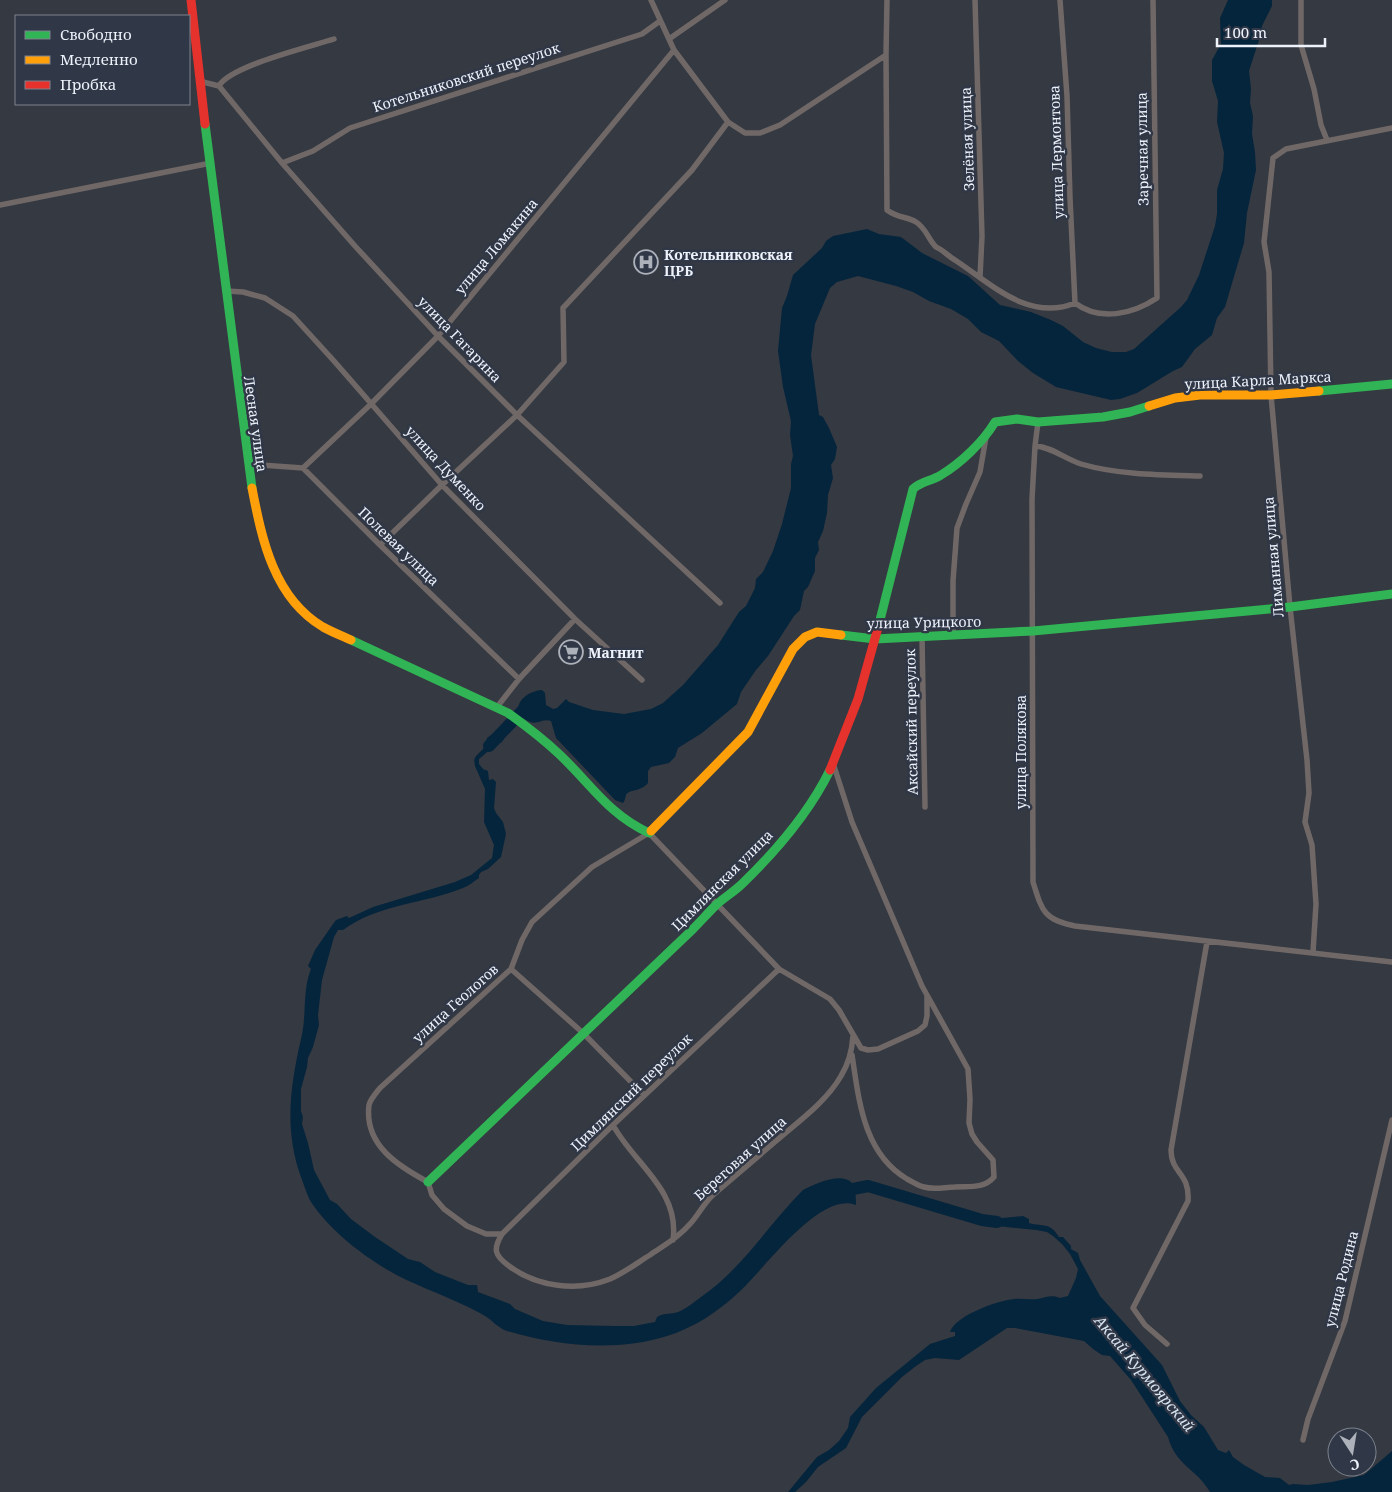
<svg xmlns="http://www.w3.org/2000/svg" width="1392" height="1492" viewBox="0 0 1392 1492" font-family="'Noto Serif',serif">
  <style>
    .water { fill: #05253d }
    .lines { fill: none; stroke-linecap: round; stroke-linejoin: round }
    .river { stroke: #05253d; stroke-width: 12 }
    .street { stroke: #706867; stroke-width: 5.5 }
    .fast { stroke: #30b455; stroke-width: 9 }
    .slow { stroke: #ff9f0a; stroke-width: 9 }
    .jam { stroke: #e5322d; stroke-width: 9 }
    .labels { text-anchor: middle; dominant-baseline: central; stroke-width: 5; stroke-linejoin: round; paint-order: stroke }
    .street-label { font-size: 14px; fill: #edf2fb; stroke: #303746 }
    .poi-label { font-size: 14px; font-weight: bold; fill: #edf2fb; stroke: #303746; text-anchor: start }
    .water-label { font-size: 15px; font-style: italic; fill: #d8e6f2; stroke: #303746 }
  </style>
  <rect width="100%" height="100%" fill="#353941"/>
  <path class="water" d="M1228,0H1272V6L1262,26L1260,37L1249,71L1251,89L1250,103L1253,116L1252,134L1255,152L1256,170L1247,213L1244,243L1225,307L1217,318L1212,335L1195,349L1182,367L1173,371L1137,393L1120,399L1111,400L1056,387L1033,373L1018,361L999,341L981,332L968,319L951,309L929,301L913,292L896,286L858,276L837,282L830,288L815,324L811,355L819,415L823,417L829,428L837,447L835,459L831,465L833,478L828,495L827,513L823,531L818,542L819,550L815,558V571L808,587L804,591L800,610L794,616L768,656L756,670L741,692L737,704L702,733L678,748L675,757L669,763L651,767L648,771V783C641,792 629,789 626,795C625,798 625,801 623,803L615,800L556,738L551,721C542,718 537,726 528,721C507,710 524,691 542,690L545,693L546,705L553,709L557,708L566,699L569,702L593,710L616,713L624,714L651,709L663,703L683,685L718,645L739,612L746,606L755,588L756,579L763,572L773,551L782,524L791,488V464L793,456L790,435L791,421L783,387L778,351L782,308L787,296L793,275L822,248L826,241L833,236L867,229L879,234L901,237L922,253L968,276L1000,305L1031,312L1051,320L1063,326L1083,342L1096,348L1112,352H1126L1134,349L1181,307L1187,300L1199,275L1215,226L1217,214V190L1223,169L1224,153L1217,122L1218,101L1212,81V60L1221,44L1220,18Z
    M497,731L502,734L504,739L501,743L496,741L492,748L479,759V764L483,769L488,771L489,780L493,779L496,782L494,808L496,813L503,822L506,834L501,857L488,869L481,872L479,875V878C474,881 469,886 463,888C424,904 378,904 343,930H338L334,937L322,980L318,1015L319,1025L313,1047L308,1058L307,1067L301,1089V1111L303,1117L302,1124L308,1143L314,1170L330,1200L337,1204L351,1219L375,1237L408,1259L420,1262L435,1272L468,1285H477L478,1292L510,1304L515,1309L543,1321L567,1325L616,1326H634L655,1322L657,1317C665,1312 671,1315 678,1312C686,1309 694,1302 701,1297C742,1269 768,1225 803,1190C814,1184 841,1172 851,1182C856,1187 856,1199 856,1205C819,1191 764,1270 738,1293C718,1312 693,1328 667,1336C617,1352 556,1346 507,1331C498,1328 492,1320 485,1316C479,1312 472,1309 466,1306C439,1293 411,1284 386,1269C358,1252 329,1229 311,1202C307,1195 304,1185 301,1177C284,1130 290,1087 301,1039C307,1016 302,991 311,969L308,966L315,950L333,924L336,920L347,916L349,918L373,907L455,882L471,875L492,858L494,845L484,822L485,789L475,766L474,760L476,756L485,747L487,738Z
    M1023,1216L1029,1219V1223C1044,1227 1050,1222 1059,1237H1063L1071,1246V1249L1078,1253L1080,1260L1100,1296L1162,1365L1180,1401L1191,1415L1204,1427L1218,1450L1226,1453L1229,1450L1233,1457L1244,1465L1265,1477L1280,1478L1289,1485L1293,1484L1308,1485L1332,1482L1364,1475L1392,1451V1492H1210C1196,1468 1176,1466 1168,1437L1131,1380L1110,1356L1102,1355L1093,1349L1084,1341L1015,1328H1007L959,1360L935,1358L925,1360L916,1366L902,1377L862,1417L846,1448L818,1467L806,1482L795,1492H788L817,1457L829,1450L839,1441L848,1428L850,1417L876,1388L930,1344L955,1336V1332H950C956,1315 997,1301 1014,1299C1022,1298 1029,1300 1037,1299C1045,1298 1052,1294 1060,1298L1068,1296L1076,1278L1078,1269L1070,1254L1062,1244L1053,1236L1047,1232L1036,1230L978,1224L981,1218L991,1219Z"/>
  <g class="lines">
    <path class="river" d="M489,746L527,706L534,708
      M838,1192L868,1186L982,1220L997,1222"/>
    <path class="street" d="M651,0L674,50L728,122L745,133H760L780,125L886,55L887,210C899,219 907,216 916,222C926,228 928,239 936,247C943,250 948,256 955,260C991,284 1029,322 1075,303C1100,322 1133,314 1157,298L1153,0
      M975,0L982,236L980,277
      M1060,0L1067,96L1070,198L1075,303
      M1301,0V45L1314,89L1321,125L1327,140
      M669,39L725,0
      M886,55L887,0
      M199,81L219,86L282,163L355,246L438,336L517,415L720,603
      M219,86C230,66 309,47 334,39
      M282,163L313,151L350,128L642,34L660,21
      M0,205L211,163
      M226,291L243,292L265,298L293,316L334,361L442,485L575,619L642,680
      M1038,422L1035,446L1032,499L1033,882C1042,911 1044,920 1075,926L1392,962
      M1035,446C1052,447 1065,459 1081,464C1119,475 1161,475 1200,476
      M248,464L303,468L380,545L519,679
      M303,468L371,404L438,336L674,50
      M380,545L442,485L517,415L564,362L563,308L692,170L728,122
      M953,636V581L957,528L966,504L980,472L986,437
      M922,637L925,807
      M497,707L519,679L575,619
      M833,763L852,822L922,986L968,1069L970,1099L969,1123L972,1134L977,1142L993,1160L994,1177C984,1189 969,1186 955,1187C945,1187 934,1190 924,1187C918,1186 913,1182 907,1179C863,1153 859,1100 852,1055
      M1313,952L1316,904L1312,845L1305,822L1309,793L1307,760L1290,607L1271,395L1269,272L1264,242L1273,158L1286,149L1392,128
      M511,969L583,1033L644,1095
      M779,969L613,1125L502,1234C493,1249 494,1255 509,1266C537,1287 577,1292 610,1279C624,1273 637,1263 650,1255C663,1246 678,1238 689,1225C698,1216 703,1204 713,1195C734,1177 755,1159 776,1141C799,1121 826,1102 841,1076C849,1063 852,1051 853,1036
      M613,1125C634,1164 680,1190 673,1240
      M502,1234H486L467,1226L444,1209L432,1195L428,1182C398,1166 364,1145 369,1105C370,1100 376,1093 380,1088L511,969L522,940L532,922L592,867L649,833L779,969L830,999L839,1010L861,1048L868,1050L878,1049L918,1031L925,1025L927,1016V997
      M1167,1344L1145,1325L1133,1308L1188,1201C1190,1172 1171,1174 1171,1150L1207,942
      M1303,1440L1308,1419L1345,1321L1392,1120"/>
    <path class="fast" d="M205,124L252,488
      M1319,391L1392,384
      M879,624L913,489C921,481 932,481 941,475C961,463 983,442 995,422L1017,419L1038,422L1103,417L1130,412L1149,406
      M841,635L875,639L1033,631L1290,607L1392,594
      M351,640L508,713C526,726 543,739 559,754C591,784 608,814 649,833L651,831
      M428,1182L692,930C700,922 708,913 716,905C725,897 735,891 743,883C777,850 809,813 830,770"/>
    <path class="slow" d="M1149,406L1175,398L1200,395H1271L1319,391
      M252,488C262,540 274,598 323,627C332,632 342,636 351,640
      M651,831L748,732L793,649L805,637L817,632L841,635"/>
    <path class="jam" d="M191,0L205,124
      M830,770L858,699L879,624"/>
  </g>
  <defs>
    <g id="hospital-ring" transform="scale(1.25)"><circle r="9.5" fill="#303746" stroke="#adb1ba" stroke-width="1.5"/><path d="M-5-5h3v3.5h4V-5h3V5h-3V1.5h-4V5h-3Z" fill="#adb1ba"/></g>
    <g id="supermarket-ring" transform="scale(1.25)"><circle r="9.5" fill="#303746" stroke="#adb1ba" stroke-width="1.5"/><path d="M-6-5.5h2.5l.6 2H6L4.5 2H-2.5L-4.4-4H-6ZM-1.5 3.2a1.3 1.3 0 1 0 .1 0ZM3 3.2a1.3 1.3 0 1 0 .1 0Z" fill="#adb1ba"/></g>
  </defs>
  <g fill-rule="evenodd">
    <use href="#hospital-ring" x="646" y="262"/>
    <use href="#supermarket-ring" x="571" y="652"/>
  </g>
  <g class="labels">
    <g class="street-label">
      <text transform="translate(466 77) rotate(-18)">Котельниковский переулок</text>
      <text transform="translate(967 139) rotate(-92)">Зелёная улица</text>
      <text transform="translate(1142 149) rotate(-91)">Заречная улица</text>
      <text transform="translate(1056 152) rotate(-92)">улица Лермонтова</text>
      <text transform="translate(496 246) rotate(-50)">улица Ломакина</text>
      <text transform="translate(460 339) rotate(46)">улица Гагарина</text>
      <text transform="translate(1258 380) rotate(-3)">улица Карла Маркса</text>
      <text transform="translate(256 424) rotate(82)">Лесная улица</text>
      <text transform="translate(446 468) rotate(47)">улица Думенко</text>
      <text transform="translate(399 546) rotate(44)">Полевая улица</text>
      <text transform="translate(1273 557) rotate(-95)">Лиманная улица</text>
      <text transform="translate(924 622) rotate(-1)">улица Урицкого</text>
      <text transform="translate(911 722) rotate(-91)">Аксайский переулок</text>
      <text transform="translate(1020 752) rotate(-90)">улица Полякова</text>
      <text transform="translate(722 880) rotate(-45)">Цимлянская улица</text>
      <text transform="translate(455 1003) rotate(-42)">улица Геологов</text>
      <text transform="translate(631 1092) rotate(-44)">Цимлянский переулок</text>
      <text transform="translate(740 1158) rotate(-42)">Береговая улица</text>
      <text transform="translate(1341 1279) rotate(-76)">улица Родина</text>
    </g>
    <g class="poi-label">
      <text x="664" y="254">Котельниковская<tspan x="664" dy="16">ЦРБ</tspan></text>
      <text x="588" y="652">Магнит</text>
    </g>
    <g class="water-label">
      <text transform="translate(1145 1373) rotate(50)">Аксай Курмоярский</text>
    </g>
  </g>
  <rect x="15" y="15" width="175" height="90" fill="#303746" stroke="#7c828e"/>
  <rect x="25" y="31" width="25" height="8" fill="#30b455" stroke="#7c828e"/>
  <text x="60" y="40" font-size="15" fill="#edf2fb">Свободно</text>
  <rect x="25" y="56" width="25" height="8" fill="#ff9f0a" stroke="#7c828e"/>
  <text x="60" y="65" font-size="15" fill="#edf2fb">Медленно</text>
  <rect x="25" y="81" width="25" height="8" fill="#e5322d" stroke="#7c828e"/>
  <text x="60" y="90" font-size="15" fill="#edf2fb">Пробка</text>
  <g transform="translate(1352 1452) rotate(168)"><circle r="24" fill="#303746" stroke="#7c828e"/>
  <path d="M0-4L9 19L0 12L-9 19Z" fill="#adb1ba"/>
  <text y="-8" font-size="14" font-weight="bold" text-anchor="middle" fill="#edf2fb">С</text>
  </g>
  <path d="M1217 38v8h108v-8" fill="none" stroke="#edf2fb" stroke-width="2.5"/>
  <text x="1224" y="38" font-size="15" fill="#edf2fb" stroke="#303746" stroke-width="4" paint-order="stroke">100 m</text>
</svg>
